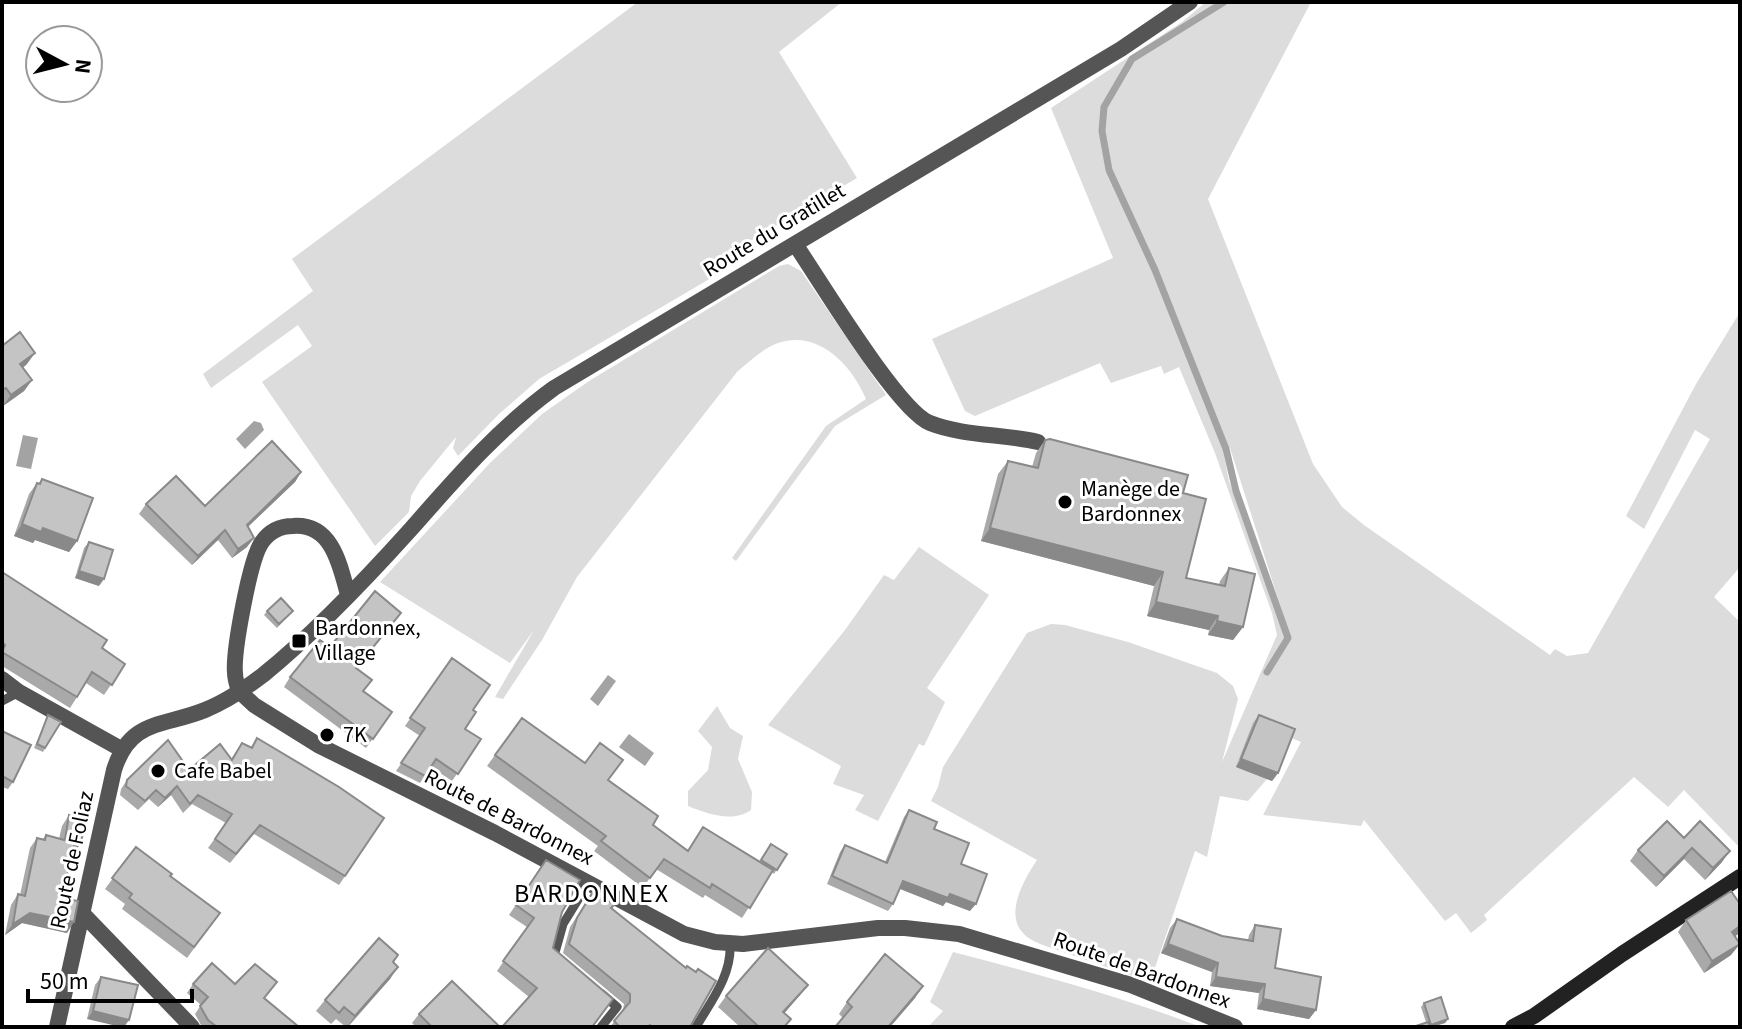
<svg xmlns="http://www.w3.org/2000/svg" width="1742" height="1029" viewBox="0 0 1742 1029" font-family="'Source Sans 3',sans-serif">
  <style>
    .green { fill: #dcdcdc; fill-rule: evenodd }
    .water { fill: #a3a3a3 }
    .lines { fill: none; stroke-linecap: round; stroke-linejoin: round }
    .stream { stroke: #a3a3a3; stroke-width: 7 }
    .lane { stroke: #555; stroke-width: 9 }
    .street { stroke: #555; stroke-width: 16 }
    .secondary { stroke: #222; stroke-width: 16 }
    .wall { fill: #a9a9a9 }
    .shaded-wall { fill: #898989 }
    .building { fill: #c4c4c4; stroke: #898989; stroke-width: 2 }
    .poi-dot { fill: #000; stroke: #fff; stroke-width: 3 }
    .labels { text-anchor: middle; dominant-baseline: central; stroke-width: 6; stroke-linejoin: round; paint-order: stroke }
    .street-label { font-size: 22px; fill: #000; stroke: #fff }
    .poi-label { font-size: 22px; fill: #000; stroke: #fff; text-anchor: start }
    .quarter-label { font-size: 26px; letter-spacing: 2px; fill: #000; stroke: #fff }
  </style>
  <rect width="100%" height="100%" fill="#fff"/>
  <path class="green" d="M638,2H842L779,52L857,178L718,260V274L539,379L499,414L458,456L453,448L456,437L420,481L411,496L409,512L375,546L262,382L312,346L298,325L211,388L203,374L313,291L292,259Z
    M1206,2H1311L1208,199L1313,464L1342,507L1364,525L1550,655L1555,649L1567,656L1588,653L1710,439L1695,430L1644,529L1626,516L1696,384L1740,312V567L1714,597L1740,622V848L1684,790L1668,807L1634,777L1484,915L1487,920L1471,933L1456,913L1445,921L1364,820L1361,826L1263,815L1301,742L1289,737L1267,779L1248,801L1220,796L1207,857L1195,851L1150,982L1040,944C1034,941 1027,938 1023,933C1004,913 1025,878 1037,860L931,801L938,787L943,767L1027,633L1051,624L1065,625L1128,642L1217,673L1233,686L1238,699L1222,762L1277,635L1272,613L1215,453L1179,367L1164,374L1161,366L1111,383L1100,363L975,416L965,411L932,339L1113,258L1051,108L1182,22ZM1230,448L1282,611V612H1276L1229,481L1223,451Z
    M788,264L801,271L886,395L835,426L736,561L732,558L826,426L866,399C852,365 818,329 778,343C762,349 750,361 737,372L577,577L542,640L503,699L495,697L534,630L510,663L380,582L490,463L542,414L589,381L779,266Z
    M919,547L989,595L927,688L945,702L924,746L919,744L878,821L855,810L864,795L833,784L841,766L768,725L845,630L884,575L894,580Z
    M717,706L730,728L743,736L738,759L752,792L751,810C732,823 708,814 688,806V791L708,770L712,747L698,731Z
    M953,952C1037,974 1120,996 1201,1027H928L943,1011L930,1002Z"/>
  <path class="water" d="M254,421L261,423L264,430L245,449L236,439Z
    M23,435L38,438L31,469L16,466Z
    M608,675L616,681L598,706L590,699Z
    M629,734L654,753L645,766L619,747Z"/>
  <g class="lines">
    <path class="stream" d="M1224,2L1132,59L1104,107L1102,131L1109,170L1155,270L1226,449L1236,491L1288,638L1267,672"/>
    <path class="lane" d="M2,701L19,692
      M560,960L554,956L563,924L589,882
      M601,1027L617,1007L602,994
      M696,1027C711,1001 732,975 730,944"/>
    <path class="street" d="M795,244C819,279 898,411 930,423C963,436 1004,434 1038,442
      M2,679L19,692L121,749
      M239,691L254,705L318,745L495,833L684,934L715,942L743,944L878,928H905L959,934L1131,985L1235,1027
      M239,691C237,685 235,679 235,673C233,652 250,558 262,542C269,532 280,526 293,526C332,523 340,565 348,595
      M83,914L192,1027
      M57,1027L114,770C130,719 163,727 205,710C225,702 246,688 263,675C315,633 366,579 411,529C456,478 499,428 554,388L1121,49L1190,2"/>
    <path class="secondary" d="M1513,1027L1534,1016L1622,954L1740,877"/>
  </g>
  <path class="wall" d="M2,346L27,364L23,368L32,380L24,391L3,406Z
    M1045,440L1183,493L1186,578L1219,585L1220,581L1229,568L1243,627L1233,640L1208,635L1209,630L1147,616L1154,586L981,541L998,474L1008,461L1032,467L1036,453Z
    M301,472L295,482L248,527L247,547L232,558L218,540L192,565L139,514L146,504L205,506Z
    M42,479L77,541L69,552L35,540L33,543L14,536L29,494L37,483H39Z
    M89,542L99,586L75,578L84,548Z
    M2,572L125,664L104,695L86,683L70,708L2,666Z
    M267,611H293L277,628L264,615Z
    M394,622L357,668L364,691L392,712L366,748L284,687L290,677L330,647Z
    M452,658L473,710L465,729L481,739L452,781L431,767L420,783L396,771L420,736L405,726Z
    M48,715L61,722L43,752L34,748Z
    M1259,715L1278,773L1272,781L1236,767L1253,723Z
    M522,718L608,780L653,825L688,850L703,827L760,862L771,844L787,854L774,874L772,872L742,918L705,895L703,898L656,869L643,888L594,851L598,846L487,766Z
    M2,731L13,782L8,789L2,787Z
    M257,738L384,818L339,885L254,834L230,863L208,848L226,823L192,804L183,813L171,795L158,807L149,799L138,810L120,795L121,789L127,780L189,770L231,759L242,743L251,747Z
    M909,810L934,829L961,864L970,911L946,902L943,906L900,889L893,904L888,911L827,884L840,852L845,845L885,862L904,817Z
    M69,815L81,843L73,854H72L62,898L67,933L22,923L5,935L11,905L18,894L20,895L30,848L37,838L43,839L46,835L59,839L62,826Z
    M1684,838L1722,862L1705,880L1684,859L1656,887L1630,861L1638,850Z
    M136,847L171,876L212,924L187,958L122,909L125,904L105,889Z
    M546,860L562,912L553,948L613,999L529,997L497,971L527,927L509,915Z
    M594,890L611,908L690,1027H610L623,1010L624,1004L563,953L570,927Z
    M1177,919L1222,936L1248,940L1249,935L1255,925L1275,968L1316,1010L1309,1019L1257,1009L1259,993L1210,986L1212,972L1161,953L1170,928Z
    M1686,920L1740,933L1735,936L1731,955L1704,973L1678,932Z
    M393,963L390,979L348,1027H346L336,1019L331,1024L316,1011L325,1000Z
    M101,977L129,1020L87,1019L95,985Z
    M193,984H235L264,998L299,1027H202L195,1014L201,1005L187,993Z
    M800,995L784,1013L785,1027H740L718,1007L726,996Z
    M915,998L890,1027H835L843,1018L839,1014L847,1002Z
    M1424,1003L1448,1019L1445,1023L1433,1027H1413L1426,1022L1421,1007Z
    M419,1014L500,1027H416L412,1023Z"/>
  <path class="shaded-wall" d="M35,353L27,364L12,376L20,364Z
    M32,380L24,391L3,406L11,395Z
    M301,472L295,482L240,534L247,525Z
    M22,524L43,528L77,541L69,552L35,540L33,543L14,536Z
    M990,528L1163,572L1154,586L981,541Z
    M225,530L218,540L192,565L198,556Z
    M254,538L247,547L232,558L238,549Z
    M79,571L104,579L99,586L75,578Z
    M1156,602L1218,616L1209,630L1147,616Z
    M1217,621L1243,627L1233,640L1208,635Z
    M1241,759L1278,773L1272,781L1236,767Z
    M177,786L171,795L158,807L165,798Z
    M65,840L81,843L73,854L57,851Z
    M1692,848L1684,859L1656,887L1664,876Z
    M1730,851L1722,862L1705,880L1713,868Z
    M903,881L950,894L976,904L970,911L946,902L943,906L898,888Z
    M30,913L74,922L67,933L22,923L5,935L13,924Z
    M1740,926V933L1724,943L1732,932Z
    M1168,944L1218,963L1212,972L1161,953Z
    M1740,944L1731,955L1704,973L1712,961Z
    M398,967L390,979L347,1027L355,1016Z
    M1216,977L1265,984L1259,993L1210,986Z
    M808,985L800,995L776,1023L783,1012Z
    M923,986L915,998L890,1027H888Z
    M1263,999L1316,1010L1309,1019L1257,1009Z
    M93,1011L129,1020L124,1027H121L87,1019Z
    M1448,1019L1445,1023L1429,1027L1431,1025Z"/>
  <path class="building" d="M20,332L35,353L20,364L32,380L11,395L6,388L2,390V346Z
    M1050,439L1188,475L1183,493L1206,499L1186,578L1225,586L1229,568L1255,574L1243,627L1217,621L1218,616L1156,602L1163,572L990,528L1008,461L1038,468L1045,440Z
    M272,441L301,472L247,525L254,538L238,549L225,530L198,556L146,504L176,476L205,506Z
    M42,479L93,498L77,541L43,528L41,532L22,524L37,483L40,484Z
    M89,542L113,550L104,579L79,571Z
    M2,572L107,640L102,648L125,664L112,685L92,672L77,697L2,652L5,645L2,642Z
    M375,591L401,613L356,668L372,680L363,691L392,712L373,739L290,677L320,640L330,647Z
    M281,598L293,611L279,624L267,611Z
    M452,658L490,685L473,710L476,712L465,729L481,739L458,774L436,759L425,776L401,763L425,728L410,718Z
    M48,715L61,722L45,748L37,744Z
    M1259,715L1295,729L1278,773L1241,759Z
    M522,718L585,763L600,743L623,760L608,780L658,816L653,825L688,851L703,827L773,870L750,908L712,884L710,888L664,859L650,878L601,841L606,836L495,755Z
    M2,731L31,745L13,782L2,776Z
    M257,738L339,787L384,818L345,876L260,825L236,854L215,839L232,814L198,795L190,804L177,786L165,798L156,790L145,801L126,786L127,780L168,740L189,770L220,744L232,760L242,743L252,748Z
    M909,810L937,822L934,829L969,843L961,864L987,874L976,904L950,894L948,898L903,881L893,904L832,876L845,845L887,863Z
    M69,815L86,818L81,843L65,840Z
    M1667,821L1684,838L1700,821L1730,851L1713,868L1692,848L1664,876L1638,850Z
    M46,835L75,843L62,898L78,901L74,922L30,913L13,924L18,894L25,896L37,838L45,840Z
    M771,844L787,854L777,870L761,860Z
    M136,847L172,874L170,876L220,913L194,947L129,898L132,894L112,878Z
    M546,860L580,880L562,912L553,948L613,999L592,1027H502L537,988L503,961L534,918L516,905Z
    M594,890L614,905L611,908L686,968L687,966L696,972L698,969L716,981L690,1027H653L650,1025L648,1027H620L614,1021L630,1002V994L569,944L577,918Z
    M1731,891L1740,904V926L1732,932L1740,944L1712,961L1686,920Z
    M1177,919L1222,936L1253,941L1255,925L1281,929L1275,968L1321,977L1316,1010L1263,999L1265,984L1216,977L1218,963L1168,944Z
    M379,938L398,955L393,962L398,967L355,1016L344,1007L339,1013L325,1000Z
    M768,948L808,985L783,1012L791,1019L784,1027H759L726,996Z
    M885,954L923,986L888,1027H835L852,1007L847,1002Z
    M212,963L235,984L255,964L277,982L264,998L299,1027H217L208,1020L200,1006L208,997L193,984Z
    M101,977L138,985L129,1020L93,1011Z
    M452,981L500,1027H432L419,1014Z
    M1441,997L1448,1019L1431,1025L1424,1003Z
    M1428,1022L1430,1027H1413Z"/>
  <g class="poi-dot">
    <circle cx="1065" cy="502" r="8"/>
    <rect x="291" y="633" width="16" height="16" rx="4"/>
    <circle cx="327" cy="735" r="8"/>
    <circle cx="158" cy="771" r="8"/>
  </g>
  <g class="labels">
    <g class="street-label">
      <text transform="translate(774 230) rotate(-31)">Route du Gratillet</text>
      <text transform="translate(509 817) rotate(27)">Route de Bardonnex</text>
      <text transform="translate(72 860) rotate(-78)">Route de Foliaz</text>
      <text transform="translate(1142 970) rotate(20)">Route de Bardonnex</text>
    </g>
    <g class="poi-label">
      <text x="1081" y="489">Manège de<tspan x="1081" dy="25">Bardonnex</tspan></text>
      <text x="315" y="628">Bardonnex,<tspan x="315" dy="25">Village</tspan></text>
      <text x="343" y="735">7K</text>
      <text x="174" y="771">Cafe Babel</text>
    </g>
    <g class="quarter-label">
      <text x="592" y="893">BARDONNEX</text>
    </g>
  </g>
  <rect width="1742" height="1029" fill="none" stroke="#000000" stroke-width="8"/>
  <g transform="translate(64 64) rotate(97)"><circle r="38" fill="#ffffff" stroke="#999999" stroke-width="2"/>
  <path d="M0-6L14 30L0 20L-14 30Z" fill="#000000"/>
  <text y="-12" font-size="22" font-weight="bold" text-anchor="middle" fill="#000000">N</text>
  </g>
  <path d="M28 989v12h164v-12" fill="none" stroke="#000000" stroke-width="4"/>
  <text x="40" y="989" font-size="24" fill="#000000" stroke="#ffffff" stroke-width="6" paint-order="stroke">50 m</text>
</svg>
